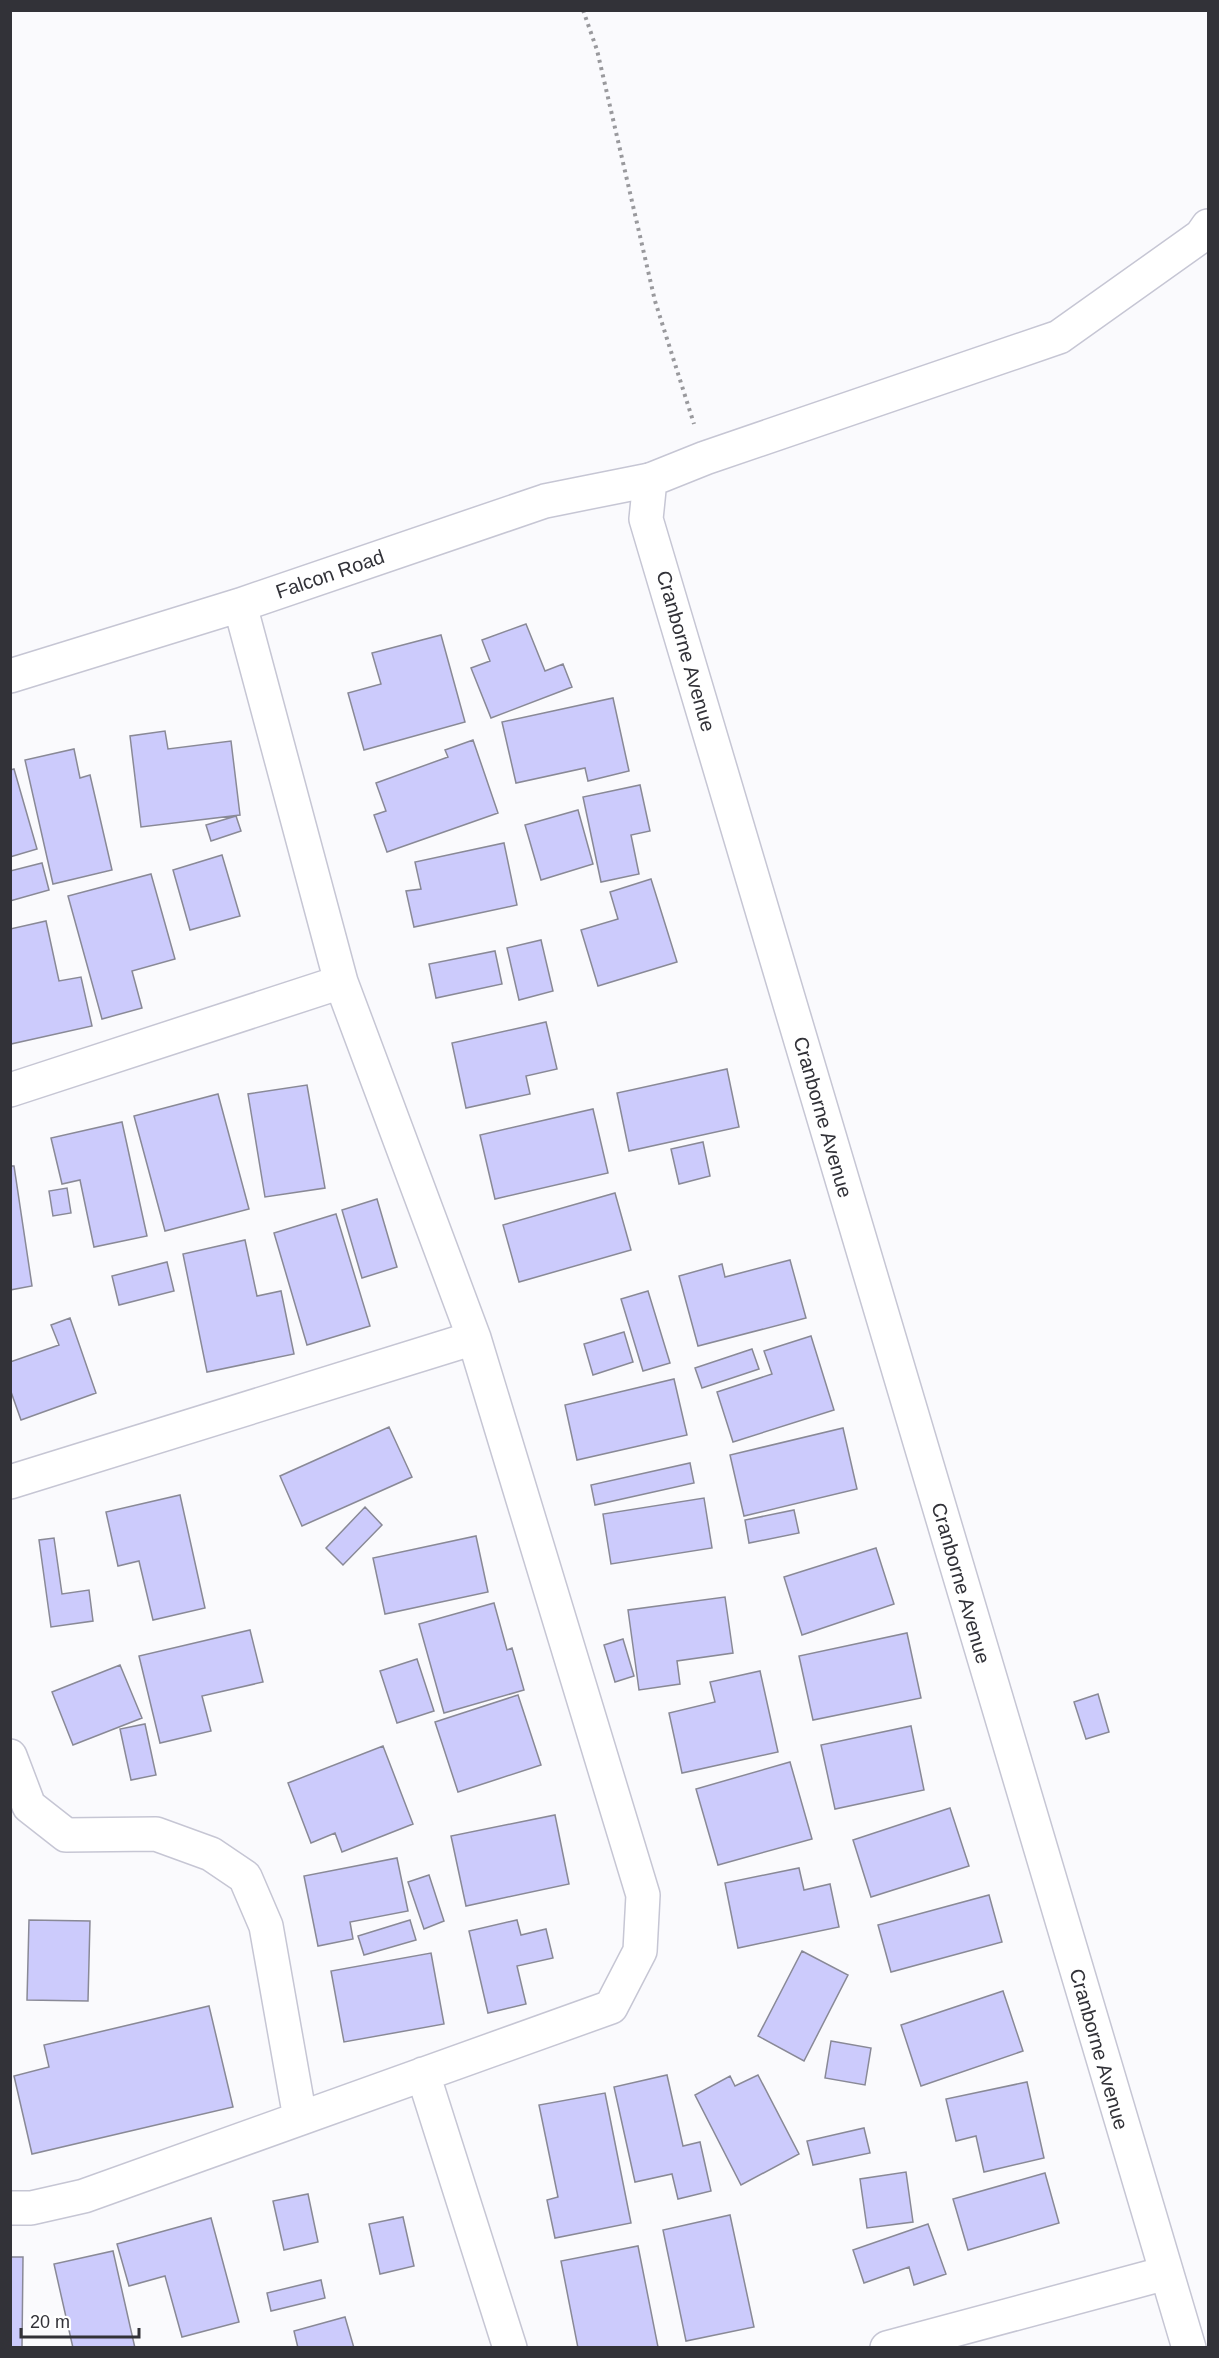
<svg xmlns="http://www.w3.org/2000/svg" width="1219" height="2358" viewBox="0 0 1219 2358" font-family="Helvetica,sans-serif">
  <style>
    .building { fill: #cccbfc; stroke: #898996; stroke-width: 1.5 }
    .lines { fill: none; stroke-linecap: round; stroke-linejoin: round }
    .street-casing { stroke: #c6c6d4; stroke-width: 36 }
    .secondary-casing { stroke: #c6c6d4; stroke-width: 36 }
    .path { stroke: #99999d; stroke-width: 4; stroke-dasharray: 3 4.5; stroke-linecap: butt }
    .street { stroke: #fff; stroke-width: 33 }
    .secondary { stroke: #fff; stroke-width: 33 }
    .labels { text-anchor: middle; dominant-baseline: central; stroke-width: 6; stroke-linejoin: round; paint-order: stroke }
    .street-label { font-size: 20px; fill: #323238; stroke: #fff }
  </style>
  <rect width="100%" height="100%" fill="#fafafd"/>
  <path class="building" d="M526,624L545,671L563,664L572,687L491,718L471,668L490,661L482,640Z
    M441,635L465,722L364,750L348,693L381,684L372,653Z
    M613,698L629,771L588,781L585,768L516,783L502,722Z
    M165,731L168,749L231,741L240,815L141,827L130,736Z
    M473,740L498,813L387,852L374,815L386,811L376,783L448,757L445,750Z
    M74,749L80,778L90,775L112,870L53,884L25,760Z
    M14,769L37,849L10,857V770Z
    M640,785L650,831L631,835L639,874L601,882L583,797Z
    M578,810L593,864L541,880L525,825Z
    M236,816L241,831L211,841L206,825Z
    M504,843L517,905L414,927L406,891L421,889L415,862Z
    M222,855L240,916L190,930L173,870Z
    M42,863L49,890L10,901V871Z
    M151,874L175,959L132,971L142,1008L102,1019L68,896Z
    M651,879L677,962L598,986L581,930L618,919L610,892Z
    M46,921L59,981L81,977L92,1026L11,1044L10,929Z
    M541,940L553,991L519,1000L507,948Z
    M495,951L502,984L436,998L429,964Z
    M546,1022L557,1069L526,1076L530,1094L466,1108L452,1043Z
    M727,1069L739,1127L629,1151L617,1093Z
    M307,1085L325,1188L265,1197L248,1094Z
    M218,1094L249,1209L165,1231L134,1116Z
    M593,1109L608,1173L495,1199L480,1135Z
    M122,1122L147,1236L94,1247L80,1180L62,1184L51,1138Z
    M703,1142L710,1176L679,1184L671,1149Z
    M10,1166H14L32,1286L10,1290Z
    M67,1188L71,1213L53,1216L49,1191Z
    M615,1193L631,1250L519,1282L503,1225Z
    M377,1199L397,1267L362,1278L342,1210Z
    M336,1214L370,1326L307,1345L274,1233Z
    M245,1240L257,1296L281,1291L294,1354L207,1372L183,1254Z
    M790,1260L806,1318L698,1346L679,1276L722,1264L725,1277Z
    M167,1262L174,1291L119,1305L112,1276Z
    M648,1291L670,1363L643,1371L621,1299Z
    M70,1318L96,1393L21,1420L10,1389V1362L59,1345L51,1325Z
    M624,1332L633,1362L593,1375L584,1344Z
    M811,1336L834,1410L733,1442L717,1392L772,1374L764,1351Z
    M752,1349L759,1369L702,1388L695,1368Z
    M674,1379L687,1435L577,1460L565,1405Z
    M389,1427L412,1477L302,1526L280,1476Z
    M843,1428L857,1489L744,1516L730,1455Z
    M690,1463L694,1483L595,1505L591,1485Z
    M180,1495L205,1608L153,1620L139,1561L118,1566L106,1512Z
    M704,1498L712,1548L611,1564L603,1514Z
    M365,1507L382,1525L343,1565L326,1548Z
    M794,1510L799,1533L749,1543L745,1520Z
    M476,1536L488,1592L385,1614L373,1558Z
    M54,1538L62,1594L89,1590L93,1621L51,1627L39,1540Z
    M876,1548L894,1604L802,1635L784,1577Z
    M725,1597L733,1653L677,1661L680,1684L639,1690L628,1610Z
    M494,1603L507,1650L512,1648L524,1690L444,1713L419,1624Z
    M250,1630L263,1682L202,1696L211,1731L160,1743L139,1656Z
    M907,1633L921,1698L813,1720L799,1656Z
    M623,1639L634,1676L615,1682L604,1645Z
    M417,1659L434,1711L397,1723L380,1671Z
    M120,1665L142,1718L73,1745L52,1692Z
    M760,1671L778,1752L682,1773L669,1713L715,1702L710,1682Z
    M1098,1694L1109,1732L1086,1739L1074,1702Z
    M518,1695L541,1765L458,1792L435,1722Z
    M145,1724L156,1775L131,1780L120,1729Z
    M911,1726L924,1790L835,1809L821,1745Z
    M383,1746L413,1824L342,1852L335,1833L311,1843L288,1783Z
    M790,1762L812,1839L718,1865L696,1789Z
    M950,1808L969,1866L871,1897L853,1840Z
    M555,1815L569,1884L466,1906L451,1836Z
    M397,1858L408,1911L350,1922L353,1939L318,1946L304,1876Z
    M799,1868L804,1890L830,1884L839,1927L738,1948L725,1883Z
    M429,1875L444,1921L424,1929L408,1882Z
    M989,1895L1002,1942L891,1972L878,1925Z
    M29,1920L90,1921L88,2001L27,2000Z
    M410,1920L416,1940L364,1955L358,1936Z
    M517,1920L521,1935L546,1929L553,1958L517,1966L526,2004L488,2013L469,1931Z
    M802,1951L848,1975L804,2061L758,2036Z
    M431,1953L444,2024L344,2042L331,1971Z
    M1003,1991L1023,2051L921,2086L901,2025Z
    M209,2006L233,2107L32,2154L14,2076L49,2067L44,2045Z
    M831,2041L871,2048L865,2085L825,2078Z
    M667,2075L683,2146L700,2142L711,2191L678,2199L672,2174L635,2182L614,2087Z
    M758,2075L799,2154L741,2185L695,2095L730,2076L735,2086Z
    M1027,2082L1044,2158L984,2172L976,2136L956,2141L946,2099Z
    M605,2093L631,2223L555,2238L547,2200L558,2197L539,2105Z
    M864,2128L870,2153L813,2165L807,2141Z
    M906,2172L913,2222L867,2228L860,2179Z
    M1045,2173L1059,2223L968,2250L953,2199Z
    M308,2194L318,2242L284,2250L273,2201Z
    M730,2215L754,2327L686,2341L663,2230Z
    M403,2217L414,2266L380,2274L369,2224Z
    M211,2218L239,2322L182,2337L165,2276L129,2286L117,2244Z
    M928,2224L946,2274L914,2285L909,2267L864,2283L853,2250Z
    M638,2246L658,2347L578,2348L561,2261Z
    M113,2251L135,2348H73L54,2264Z
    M10,2257H23L22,2348H10Z
    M321,2280L325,2298L271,2311L267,2293Z
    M345,2317L354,2348H298L294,2331Z"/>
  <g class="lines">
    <g class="street-casing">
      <path id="street" d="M10,676L240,605L545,501L650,480
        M10,1090L341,982
        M10,1482L474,1338
        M10,1756L29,1806L66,1835L156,1834L211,1854L245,1877L266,1926L300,2118
        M423,2074L510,2348
        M10,2208H31L84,2196L611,2007L640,1951L643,1895L474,1338L341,982L240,605
        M887,2348L1166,2273"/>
    </g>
    <g class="secondary-casing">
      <path id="secondary" d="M1189,2348L646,519L650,480L705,458L1059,337L1201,236L1208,226"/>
    </g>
    <path class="path" d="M583,10L597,50L655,301L694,424"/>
    <use href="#street" class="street"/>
    <use href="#secondary" class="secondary"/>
  </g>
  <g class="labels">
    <g class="street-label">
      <text transform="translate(330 574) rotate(-19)">Falcon Road</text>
      <text transform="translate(686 651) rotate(74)">Cranborne Avenue</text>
      <text transform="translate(823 1117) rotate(74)">Cranborne Avenue</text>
      <text transform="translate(961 1583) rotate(74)">Cranborne Avenue</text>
      <text transform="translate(1099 2049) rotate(74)">Cranborne Avenue</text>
    </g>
  </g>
  <rect width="1219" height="2358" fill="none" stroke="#323238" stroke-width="24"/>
  <path d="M21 2328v9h118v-9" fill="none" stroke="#323238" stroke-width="3"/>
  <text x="30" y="2328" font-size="18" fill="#323238" stroke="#ffffff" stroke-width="4.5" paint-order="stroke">20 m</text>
</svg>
